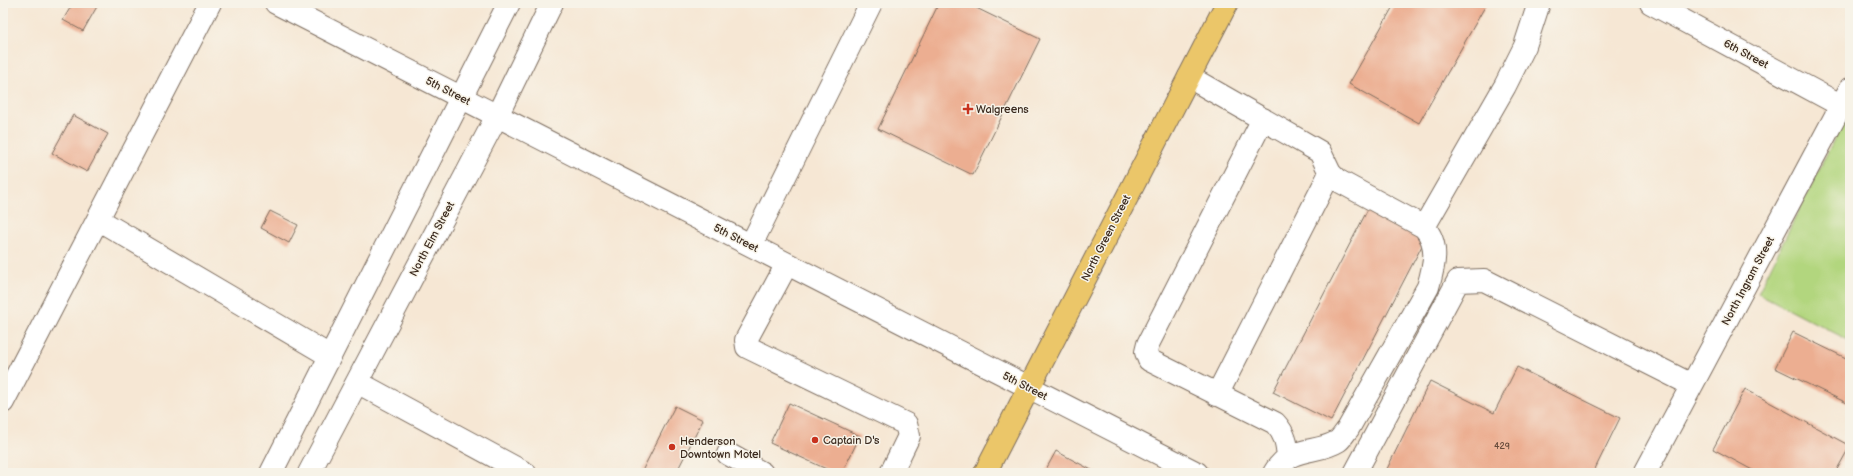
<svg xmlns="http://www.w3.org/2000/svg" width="1853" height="476" viewBox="0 0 1853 476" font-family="'Balsamiq Sans',sans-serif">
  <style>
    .green { fill: #b2d67e; stroke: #76804e }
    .building { fill: #ecae91 }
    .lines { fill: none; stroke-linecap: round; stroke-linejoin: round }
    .minor-casing { stroke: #7c6c5e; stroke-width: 24 }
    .major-casing { stroke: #7c6c5e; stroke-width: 24 }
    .minor { stroke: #fff; stroke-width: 22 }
    .major { stroke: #ebc669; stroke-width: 22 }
    .poi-dot { fill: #c8321e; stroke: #f7f3e8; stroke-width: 1.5 }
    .labels { text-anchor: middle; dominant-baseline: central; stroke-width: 3; stroke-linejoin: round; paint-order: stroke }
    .number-label { font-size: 9px; fill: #674b3b }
    .street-label { font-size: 11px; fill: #3b2a1e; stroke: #f7f3e8 }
    .poi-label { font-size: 11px; fill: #3b2a1e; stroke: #f7f3e8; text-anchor: start }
  </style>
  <rect width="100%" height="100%" fill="#f7f3e8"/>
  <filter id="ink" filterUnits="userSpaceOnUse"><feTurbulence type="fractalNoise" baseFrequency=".025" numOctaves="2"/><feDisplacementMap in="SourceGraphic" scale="8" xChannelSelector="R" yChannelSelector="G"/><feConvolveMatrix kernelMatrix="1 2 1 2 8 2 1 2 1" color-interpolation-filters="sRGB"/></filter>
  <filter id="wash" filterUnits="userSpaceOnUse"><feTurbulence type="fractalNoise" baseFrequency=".012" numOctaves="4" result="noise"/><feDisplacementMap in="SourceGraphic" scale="16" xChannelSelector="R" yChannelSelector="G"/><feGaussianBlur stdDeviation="0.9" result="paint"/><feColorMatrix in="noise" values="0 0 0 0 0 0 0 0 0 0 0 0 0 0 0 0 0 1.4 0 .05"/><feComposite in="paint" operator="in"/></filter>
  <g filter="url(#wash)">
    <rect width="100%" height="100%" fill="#f6e7d4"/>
    <path class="green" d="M1850,107V341L1758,293Z"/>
    <g id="blocks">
      <path class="building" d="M73,3H99L83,31L63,20Z
        M939,3H966L1040,39L973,175L878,129Z
        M1395,3H1487L1419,123L1349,84Z
        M73,115L108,134L87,172L52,153Z
        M1368,209L1426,238L1331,421L1273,392Z
        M270,211L298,225L289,243L261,228Z
        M1793,332L1850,360L1849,404L1775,368Z
        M1517,367L1620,418L1593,473H1385L1430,381L1494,413Z
        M1745,389L1850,446L1835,473H1758L1713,449Z
        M789,403L860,436L842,473H835L770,443Z
        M675,406L703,420L676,473H641Z
        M1056,451L1097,473H1044Z"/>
    </g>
  </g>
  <g filter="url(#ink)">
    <use href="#blocks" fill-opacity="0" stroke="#7c6c5e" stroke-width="1"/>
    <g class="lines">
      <g class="minor-casing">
        <path id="minor" d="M276,3L1197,473
          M1651,3L1842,106
          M1189,77L1320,152L1330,173L1337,180L1424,227C1440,245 1434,266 1428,287L1348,429C1345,432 1342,438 1338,441C1316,455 1291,444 1274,473
          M1263,119L1148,344L1146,352L1149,360L1275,423C1285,434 1287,443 1288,458
          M99,220L330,356
          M1424,227L1505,86L1525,46L1539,3
          M751,245L871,3
          M787,264L746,340L747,347L906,424L909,436L891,473
          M357,382L525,473
          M1217,395L1330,173
          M3,402L210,3
          M728,454L762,473
          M271,473L509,3
          M309,473L497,116L552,3
          M1355,473L1458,281L1484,280L1692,385
          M1645,473L1850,89"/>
      </g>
      <g class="major-casing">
        <path id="major" d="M985,473L1227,3"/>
      </g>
      <use href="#minor" class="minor"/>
      <use href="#major" class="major"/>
    </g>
  </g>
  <g class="poi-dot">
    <path d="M966 103h4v4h4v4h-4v4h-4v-4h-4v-4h4z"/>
    <circle cx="815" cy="440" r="4"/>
    <circle cx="672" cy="447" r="4"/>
  </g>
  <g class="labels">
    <g class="number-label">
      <text x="1502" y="446">429</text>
    </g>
    <g class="street-label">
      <text transform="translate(1746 54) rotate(28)">6th Street</text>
      <text transform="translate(448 91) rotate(27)">5th Street</text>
      <text transform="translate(736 238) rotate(27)">5th Street</text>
      <text transform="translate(1106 238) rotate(-63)">North Green Street</text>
      <text transform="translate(432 239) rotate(-62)">North Elm Street</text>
      <text transform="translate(1748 281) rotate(-62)">North Ingram Street</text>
      <text transform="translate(1025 386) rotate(27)">5th Street</text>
    </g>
    <g class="poi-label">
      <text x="976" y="109">Walgreens</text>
      <text x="823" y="440">Captain D's</text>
      <text x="680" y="441">Henderson<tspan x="680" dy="13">Downtown Motel</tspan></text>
    </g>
  </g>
  <rect width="1853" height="476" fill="none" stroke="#f7f3e8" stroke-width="16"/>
</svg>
